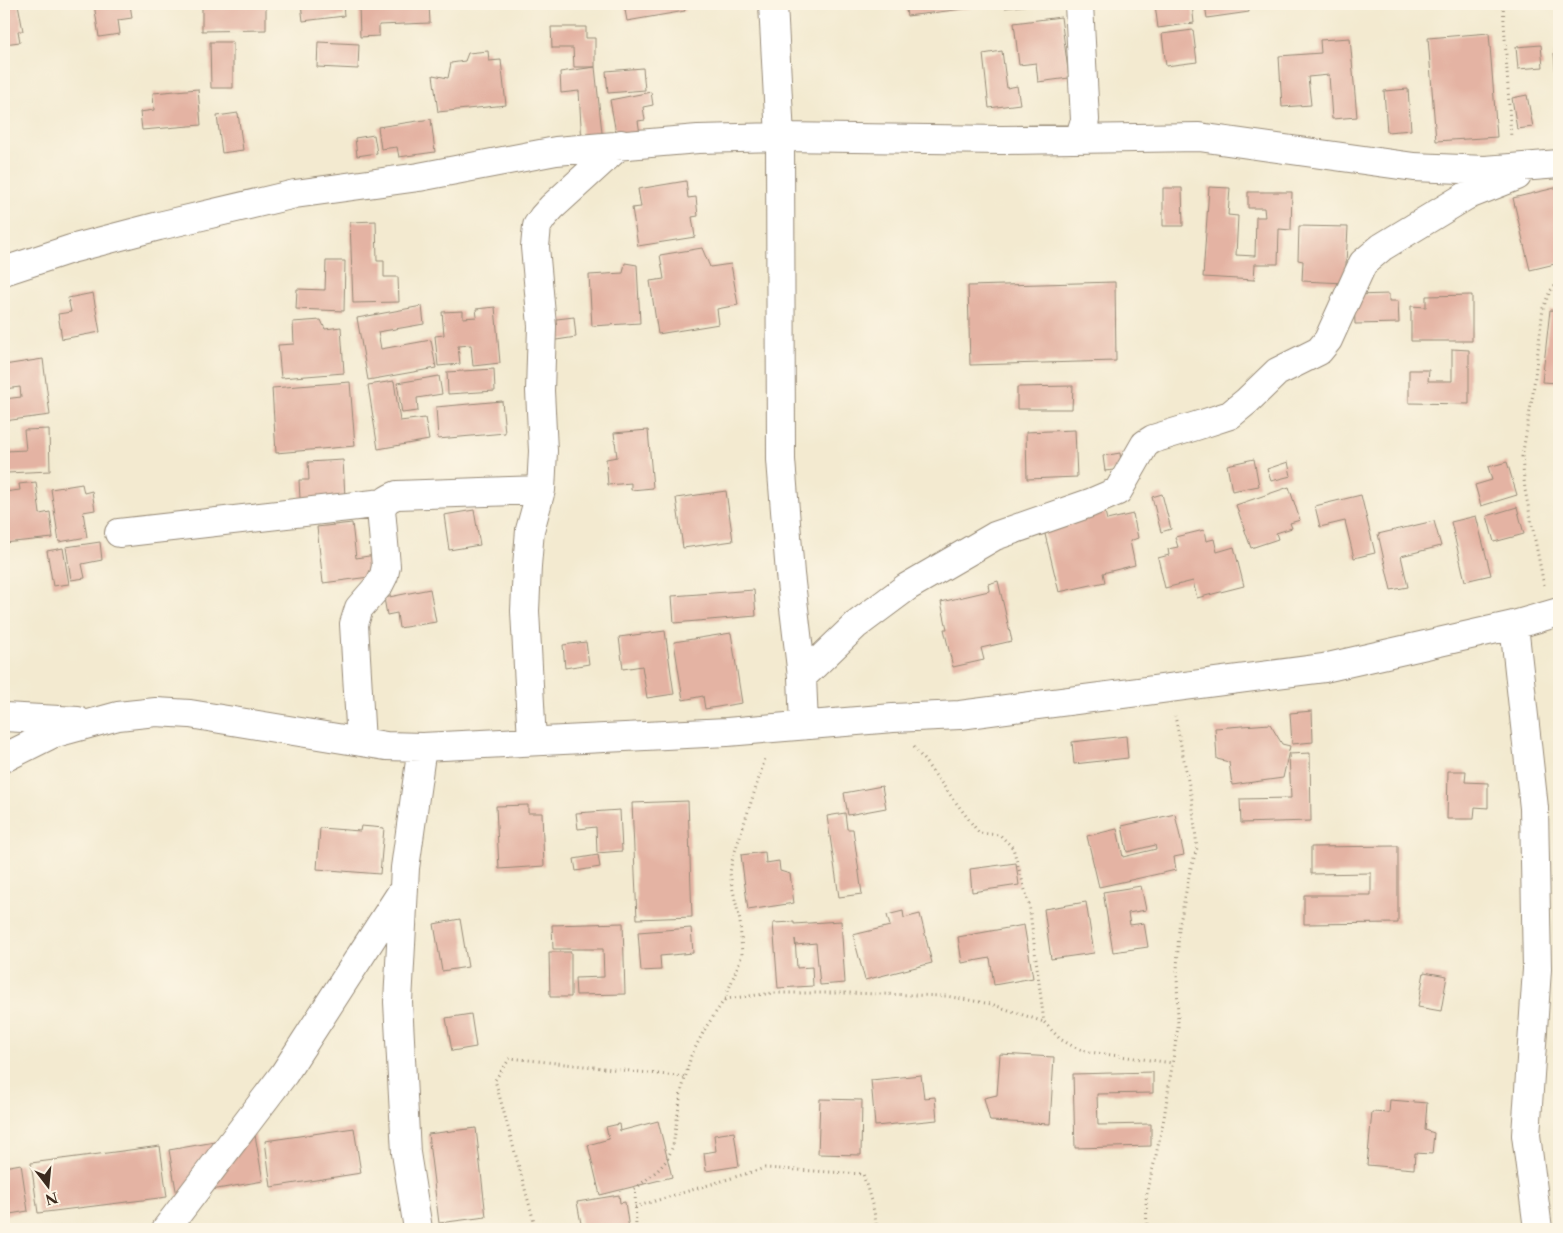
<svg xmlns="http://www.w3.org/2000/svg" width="1563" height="1233" viewBox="0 0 1563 1233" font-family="'Libre Caslon Text',serif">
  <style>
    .building { fill: #e4b3a3 }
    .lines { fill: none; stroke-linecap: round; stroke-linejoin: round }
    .minor-casing { stroke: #978a77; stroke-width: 30 }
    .path { stroke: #978a77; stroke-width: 3; stroke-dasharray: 1 4; stroke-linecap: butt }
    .minor { stroke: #fff; stroke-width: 28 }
  </style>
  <rect width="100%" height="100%" fill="#fcf5e5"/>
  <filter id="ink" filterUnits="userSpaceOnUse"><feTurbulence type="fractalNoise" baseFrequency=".02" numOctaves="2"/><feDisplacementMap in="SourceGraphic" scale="10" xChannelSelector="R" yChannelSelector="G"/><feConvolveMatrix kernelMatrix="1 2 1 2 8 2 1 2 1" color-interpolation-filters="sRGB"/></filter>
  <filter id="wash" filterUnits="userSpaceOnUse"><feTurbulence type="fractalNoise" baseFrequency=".0096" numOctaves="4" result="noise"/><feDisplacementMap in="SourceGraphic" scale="20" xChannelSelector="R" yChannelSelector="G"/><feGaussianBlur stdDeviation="1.12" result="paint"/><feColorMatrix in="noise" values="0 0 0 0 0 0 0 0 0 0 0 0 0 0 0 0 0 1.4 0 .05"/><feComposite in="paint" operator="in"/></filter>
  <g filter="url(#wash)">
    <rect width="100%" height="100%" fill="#f3ead0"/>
    <g id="blocks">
      <path class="building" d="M4,4H18L23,31H18L20,42L4,44Z
        M94,4H130L132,18L118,20L120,34L99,37Z
        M202,4H266V30L202,31Z
        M301,4H343L344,16L303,21Z
        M359,4H429L430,23L379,25V36L360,37Z
        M624,4H683L685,11L627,21Z
        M905,4H970L971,8L907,16Z
        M1005,4H1030V5L1005,8Z
        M1155,4H1192L1194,23L1158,28Z
        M1205,4H1248L1249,12L1207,18Z
        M1061,17L1069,78L1038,82L1036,63L1019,65L1014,23Z
        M551,27H586V38H595V67H574L573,48H552Z
        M1193,30L1197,62L1166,66L1162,34Z
        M1489,33L1497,137L1436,141L1428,38Z
        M1350,38L1357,117L1332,119L1329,75L1308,77L1311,105L1282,107L1279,56L1321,53L1320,40Z
        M210,42H233V88H211Z
        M318,42L359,44L358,69L317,67Z
        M1541,45L1543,67L1518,69L1516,47Z
        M488,51L489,61L501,60L506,105L438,112L433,75L448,78L451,63L465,61L468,53Z
        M1002,51L1007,88L1017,86L1020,104L989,108L983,54Z
        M1554,53H1559V90H1557Z
        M595,67L603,142L582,143L579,91L561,93L560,72Z
        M643,68L645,90L608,93L606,71Z
        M198,89L201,125L142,130L140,112L154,110L153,93Z
        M1408,89L1411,130L1387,132L1384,91Z
        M651,92L653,105L643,107L645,120L638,121L641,140L618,144L610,100Z
        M1527,95L1533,127L1517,129L1512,98Z
        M238,113L243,150L222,153L217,116Z
        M431,119L435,152L399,157L397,147L381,149L378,127Z
        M374,135L377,153L357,156L355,138Z
        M686,181L688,198L696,197L698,216L692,217L695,237L638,246L632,208L641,207L638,189Z
        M1209,187L1230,188L1228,215L1238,216L1236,255L1255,256L1256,217H1265L1264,208H1248V192H1292L1291,230L1279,229L1278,264H1255L1254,280L1203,277Z
        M1559,187V263L1530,270L1513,198Z
        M1163,188H1182L1183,226H1163Z
        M376,221L377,261H384V277H398L399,302L353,303L350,222Z
        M1299,226L1348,227L1345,283L1302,281L1303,261L1298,260Z
        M702,248L710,267L731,264L738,305L717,309L719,324L658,334L650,281L664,279L660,255Z
        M326,261H345L344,311L296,309L297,289L325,290Z
        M625,263L637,265L640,323L592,326L589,275L623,273Z
        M1115,282L1116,361L970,365L968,286Z
        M93,293L100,332L62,339L58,314L71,312L68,298Z
        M1389,294V301H1398L1399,323L1355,324L1354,295Z
        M1472,295V341H1411V306L1426,307V296Z
        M422,306L424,324L378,332L381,349L431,340L436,368L368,380L357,318Z
        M495,307L500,363L473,366L471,345L458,346L460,364L438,366L435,336L444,335L442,312L463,311V318L477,317L476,309Z
        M1550,310L1559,311V383L1542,382Z
        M574,317L576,337L550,341L548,320Z
        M321,320L325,329L341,327L344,373L281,378L278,345L294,344L293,322Z
        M1452,349L1469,350V404L1409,403V370H1429L1428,381H1452Z
        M43,359L50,415L4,421V399L21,397L20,387L4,389V365Z
        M494,369L495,391L448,394L447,372Z
        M439,376L442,394L417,398L418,411L402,413L397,383Z
        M394,381L400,421L425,418L429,440L378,449L368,385Z
        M350,382L355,446L276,453L272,388Z
        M1073,386L1072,409H1017V387Z
        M502,401L505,433L438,439L436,407Z
        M49,429L50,471L7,473L6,451L26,450L24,430Z
        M648,430L653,488L631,490V483L608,485L606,459L617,457L614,433Z
        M1075,430L1077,477L1027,479L1026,432Z
        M1120,453L1122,469L1105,471L1103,456Z
        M1254,459L1259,486L1232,491L1227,465Z
        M343,460L346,516L301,518L299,480H309L308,462Z
        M1288,462L1291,476L1271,481L1267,469Z
        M1507,462L1517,495L1481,506L1475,485L1492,480L1488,467Z
        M36,482L40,514L50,512L53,538L4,543V492L20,490L19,484Z
        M82,484L84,493L92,491L95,510L83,512L87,537L59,542L51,489Z
        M1289,487L1300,520L1290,523L1292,528L1276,533L1278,539L1251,548L1236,505Z
        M726,491L733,541L683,548L676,498Z
        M1162,494L1171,529L1161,532L1152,497Z
        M1361,495L1375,553L1354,558L1345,521L1320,527L1315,506Z
        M1517,507L1524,534L1494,542L1487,516Z
        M474,510L480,545L449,550L444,515Z
        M1105,512L1107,520L1133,514L1138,538L1130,541L1135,565L1103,573L1105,582L1059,592L1043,526Z
        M1476,516L1491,575L1465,581L1451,522Z
        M1434,521L1441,546L1401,556L1408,587L1391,590L1378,534Z
        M352,523L356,558L375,555L377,576L323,583L317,527Z
        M1204,530L1206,541L1214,539L1217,552L1234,547L1244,586L1197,598L1193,581L1165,588L1158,558L1169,555L1168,549L1178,547L1175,537Z
        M100,542L102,560L82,564L85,578L71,580L66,547Z
        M63,548L69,584L53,586L47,551Z
        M998,581L1012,641L981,648L984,660L953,667L944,629H947L941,602L989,591L988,584Z
        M430,589L436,622L399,628L397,613L387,615L384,598Z
        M754,590L756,616L674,623L672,596Z
        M665,631L674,694L647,698L642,666L623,669L619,637Z
        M731,633L742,703L705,709L703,696L683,700L674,642Z
        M586,642L589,664L565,668L563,645Z
        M1312,711L1313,742L1292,744L1290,713Z
        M1270,724L1282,744L1290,746L1283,778L1232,785L1229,762L1217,759L1215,728Z
        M1126,736L1128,758L1074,764L1072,742Z
        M1310,753L1311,821L1241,823L1240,799L1291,798L1289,754Z
        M1448,771H1466L1465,782L1488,783V808L1475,807L1474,819H1447Z
        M882,786L886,808L848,815L844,793Z
        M688,801L692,917L637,919L632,803Z
        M528,805V813H542L544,866L499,869L496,806Z
        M620,810L622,851L597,853L596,827L578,829L576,813Z
        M845,813L847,829H853L862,894L839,897L827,816Z
        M1175,814L1184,855L1174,857L1176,870L1099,887L1087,836L1117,829L1123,857L1156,849L1155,845L1127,852L1122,826Z
        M361,826L384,828L380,874L317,869L320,828L360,831Z
        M1398,846V923L1304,924V895H1371V873L1311,874V847Z
        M765,852L766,863L779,861L780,871L790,874L794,903L748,910L741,855Z
        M598,855L600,867L576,871L574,859Z
        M1016,863L1019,885L972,892L970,869Z
        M1141,886L1146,910L1128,913L1130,925L1144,923L1148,947L1113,952L1103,892Z
        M1086,902L1094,953L1051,959L1044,909Z
        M903,911L904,918L920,914L932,963L865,980L853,935L890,926L887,915Z
        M460,919L468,967L442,971L434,924Z
        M841,921L845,983L820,985L816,943L796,945L795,939L797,968L812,967L813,986L778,988L773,923L794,922V924Z
        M623,923L625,994L576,995L575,978L604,977L603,949H553L552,925Z
        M1024,925L1033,978L994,985L990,958L962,963L958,937Z
        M691,928L693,953L660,956L661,970L641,971L638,932Z
        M549,952H571V997H550Z
        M1424,972L1447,976L1441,1011L1418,1007Z
        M471,1014L476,1047L452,1051L446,1018Z
        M1000,1054L1054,1057L1050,1124L990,1121L984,1098L997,1095Z
        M1153,1072V1093L1097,1094L1098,1125L1151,1124V1146L1075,1148L1073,1074Z
        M921,1075L924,1098L935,1097L937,1120L875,1126L871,1080Z
        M820,1099L862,1100L861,1155L818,1154Z
        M1390,1100L1427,1103L1425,1130L1434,1133L1432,1154L1415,1153L1414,1169L1367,1165L1372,1112L1389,1113Z
        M658,1121L672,1177L600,1195L588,1145L609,1139L606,1127L619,1124L620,1131Z
        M354,1128L361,1173L271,1187L265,1141Z
        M476,1128L486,1217L439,1223L428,1134Z
        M734,1132L739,1166L706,1171L704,1153L716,1151L714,1135Z
        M255,1135L263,1181L177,1196L169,1150Z
        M160,1146L167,1197L38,1213L31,1163Z
        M21,1164L28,1211L4,1215V1167Z
        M619,1195L620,1203L625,1202L629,1229H582L577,1202Z"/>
    </g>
  </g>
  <g filter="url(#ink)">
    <use href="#blocks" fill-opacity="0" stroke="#978a77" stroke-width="1"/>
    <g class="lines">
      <g class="minor-casing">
        <path id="minor" d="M773,4L780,137L781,460L790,574L802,677L804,725
          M1079,139L1085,120L1079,4
          M4,271L71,249L159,226L295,194L419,177L556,151L698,139L780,137L1002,140L1199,137L1414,167L1485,170L1559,164
          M119,533L383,503
          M1514,625L1534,808L1537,969L1526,1135L1538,1229
          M802,677L856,625L907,587L995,536L1090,503L1118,491L1145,444L1153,439L1196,426L1230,415L1247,401L1277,372L1319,351L1328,340L1363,263L1382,247L1466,196L1517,176
          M4,717L78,721
          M532,741L525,611L527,566L530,530L541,490L543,451L540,391L542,326L535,247L537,226L543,217L552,207L621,144
          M361,742L354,624L359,608L379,585L384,575L386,566L381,509C385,500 389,498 397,495L541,490
          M4,758L52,734L118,716L156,712L190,714L386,746L422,747L727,732L893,718L960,715L1324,668L1514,625L1559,612
          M166,1229L284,1074L403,890
          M418,1229L406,1153L398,1002L405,868L422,747"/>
      </g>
      <path class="path" d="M1503,4L1511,138
        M1544,585L1525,490L1522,457L1533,393L1543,308L1550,291L1559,282
        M914,747L979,833L1000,835L1013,848L1029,904L1044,1022L1060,1039L1074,1047L1089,1052L1173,1063
        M725,999L773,993H848L946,996L991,1004L1044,1022
        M635,1207L765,1168L863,1174L874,1211L877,1229
        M536,1229L495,1080L510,1058L686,1077
        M636,1229L635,1189L658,1170L667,1160L673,1146L681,1093L691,1056L706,1027L725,999L742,955L740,921L732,886L730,873L732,861L765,759
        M1147,1229L1146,1200L1148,1186L1155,1160L1164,1118L1178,1027L1177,970L1179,928L1190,871L1197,848L1192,800L1175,716"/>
      <use href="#minor" class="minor"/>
    </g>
  </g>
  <rect width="1563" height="1233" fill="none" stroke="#fcf5e5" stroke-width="20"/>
  <g transform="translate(48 1186) rotate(164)" stroke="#fcf5e5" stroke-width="4" paint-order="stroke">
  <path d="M0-4L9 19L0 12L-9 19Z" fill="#3b2a1e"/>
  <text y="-8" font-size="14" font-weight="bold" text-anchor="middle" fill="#3b2a1e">N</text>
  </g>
</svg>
